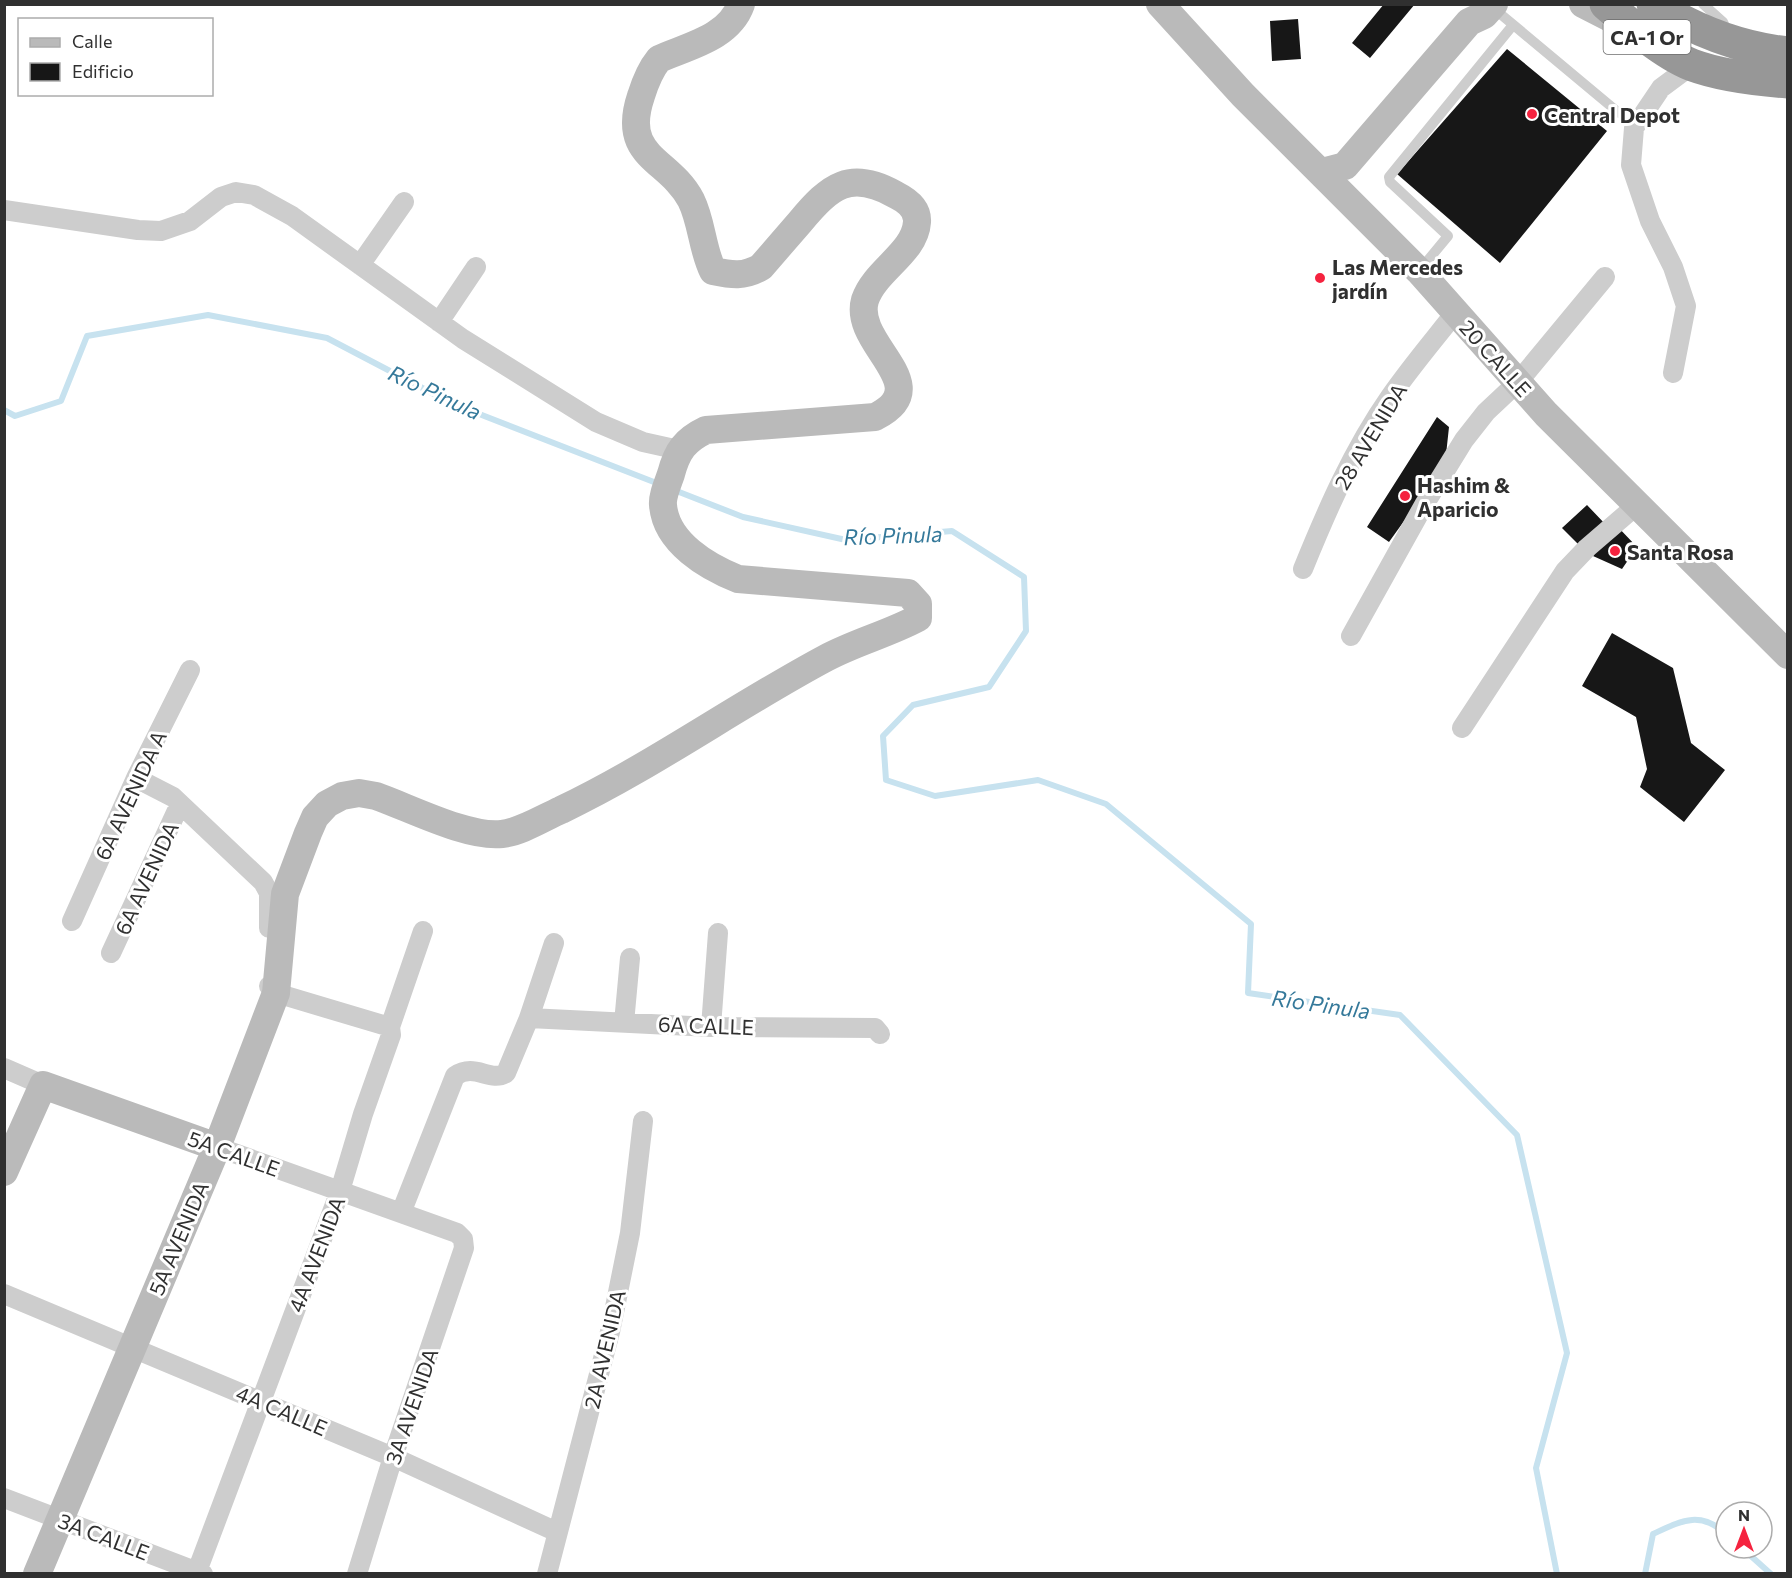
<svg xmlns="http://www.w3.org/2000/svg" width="1792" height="1578" viewBox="0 0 1792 1578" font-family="Commissioner,sans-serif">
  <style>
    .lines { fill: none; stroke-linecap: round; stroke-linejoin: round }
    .stream { stroke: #c7e2ef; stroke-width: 6 }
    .building { fill: #171717 }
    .lane { stroke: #cdcdcd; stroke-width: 10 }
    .street { stroke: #cdcdcd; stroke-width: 20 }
    .secondary { stroke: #bababa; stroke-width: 28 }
    .highway { stroke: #979797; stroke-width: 33 }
    .poi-dot { fill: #f5233f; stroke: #fff; stroke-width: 2 }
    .labels { text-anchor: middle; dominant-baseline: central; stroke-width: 6; stroke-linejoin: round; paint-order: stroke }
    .shield { fill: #fff; stroke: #6e6e6e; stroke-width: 1.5 }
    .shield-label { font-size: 20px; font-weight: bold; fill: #303030 }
    .poi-label { font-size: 21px; font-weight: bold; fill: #303030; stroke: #fff; text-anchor: start }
    .street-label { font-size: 21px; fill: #303030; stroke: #fff }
    .water-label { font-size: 22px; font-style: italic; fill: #35799a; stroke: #fff }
  </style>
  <rect width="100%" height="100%" fill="#fff"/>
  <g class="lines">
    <path class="stream" d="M4,410L15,416L61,401L87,336L208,315L327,338L451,403L659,484
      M674,490L743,517L846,540L952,531L1024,577L1026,631L989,687L913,705L883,736L886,780L935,796L1038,780L1106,804L1251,924L1248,993L1400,1015L1517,1135L1567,1353L1536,1468L1557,1574
      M1742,1548L1771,1574
      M1645,1574L1653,1534C1681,1521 1700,1510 1726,1534"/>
  </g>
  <path class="building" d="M1384,4H1415L1370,58L1352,43Z
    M1298,19L1301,59L1272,61L1270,21Z
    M1507,49L1607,131L1500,263L1397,174Z
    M1437,417L1449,427L1445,464L1389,542L1367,527Z
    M1587,505L1607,526L1583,549L1562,528Z
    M1616,525L1637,547L1622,569L1593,556Z
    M1612,633L1673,668L1691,743L1725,770L1684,822L1640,787L1647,769L1636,717L1582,686Z"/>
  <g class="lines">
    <path class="lane" d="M1703,4L1723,22L1726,29
      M1492,7L1619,113
      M1419,271L1448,236L1390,182L1389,177L1513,25"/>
    <path class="street" d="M4,210L138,230L161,231L190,221L221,197L236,192L254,195L292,216L463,339L596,422L643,442L679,450
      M360,265L404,202
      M439,322L476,267
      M1673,373L1686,306L1673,267L1650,221L1631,165L1634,128L1661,88L1692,65
      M1303,569C1327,510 1353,450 1390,397C1410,368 1433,341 1455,313
      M1351,636L1424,505L1464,440L1486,412L1518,382L1605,277
      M1462,728L1565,571L1587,548L1637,505
      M136,778L173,797L263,882L269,893V928
      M72,921L136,778L190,670
      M111,953L180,804
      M269,986L276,993L390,1027
      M529,1018L711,1027L875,1028L880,1034
      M624,1023L630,958
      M711,1027L718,933
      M4,1068L43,1085
      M217,1147L457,1233L463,1239L464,1248L393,1457L357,1574
      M401,1213L455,1076C475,1062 490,1083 506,1073L529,1018L554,943
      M4,1294L393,1457L557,1532
      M4,1498L203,1574
      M196,1574L340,1191L363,1114L391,1035L390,1027L423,931
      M547,1574L610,1332L630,1233L643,1121"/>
    <path class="secondary" d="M1160,4L1243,95L1419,271L1546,414L1788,655
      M1583,4L1624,25
      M1322,172L1345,166L1469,22L1484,15L1494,4
      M4,1172L43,1085L217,1147
      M37,1574L217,1147L276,993L285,894L308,833L315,817L327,804L342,796L359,793L376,796C410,808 468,838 502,834C521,832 543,818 561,810C653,766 736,706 826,658C856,642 888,634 918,618V604L908,593L738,579C708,567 666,543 663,505C662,496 668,483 671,474C677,451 685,440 706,430L875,417C939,385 852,345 865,300C875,270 915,253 917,222C918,208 906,200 896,195C850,169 830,186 800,222C787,237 774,252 761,267C744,277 732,275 713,271C702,249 702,222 691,200C669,158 620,158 641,96C645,83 650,70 659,59C688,46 729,38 741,4"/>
    <path class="highway" d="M1606,4C1629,24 1664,54 1692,65C1719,75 1759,80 1788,82
      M1653,4C1694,30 1740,48 1788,53"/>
  </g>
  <g class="poi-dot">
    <circle cx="1532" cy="114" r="6"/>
    <circle cx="1320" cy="278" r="6"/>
    <circle cx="1405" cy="496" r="6"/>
    <circle cx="1615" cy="551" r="6"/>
  </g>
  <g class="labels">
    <rect class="shield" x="1603.5" y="20" width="87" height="34" rx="4.5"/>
    <g class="shield-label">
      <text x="1647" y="37">CA-1 Or</text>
    </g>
    <g class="poi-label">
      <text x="1544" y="114">Central Depot</text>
      <text x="1332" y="266">Las Mercedes<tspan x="1332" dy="24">jardín</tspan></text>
      <text x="1417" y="484">Hashim &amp;<tspan x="1417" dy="24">Aparicio</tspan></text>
      <text x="1627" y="551">Santa Rosa</text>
    </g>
    <g class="street-label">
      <text transform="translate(1496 358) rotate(48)">20 CALLE</text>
      <text transform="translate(1370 436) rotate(-59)">28 AVENIDA</text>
      <text transform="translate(130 795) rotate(-65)">6A AVENIDA A</text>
      <text transform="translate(146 878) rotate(-65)">6A AVENIDA</text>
      <text transform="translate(706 1025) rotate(2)">6A CALLE</text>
      <text transform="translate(234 1153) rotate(20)">5A CALLE</text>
      <text transform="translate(178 1238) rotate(-67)">5A AVENIDA</text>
      <text transform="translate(316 1254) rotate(-69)">4A AVENIDA</text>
      <text transform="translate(604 1349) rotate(-77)">2A AVENIDA</text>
      <text transform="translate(411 1406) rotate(-71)">3A AVENIDA</text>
      <text transform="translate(282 1410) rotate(23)">4A CALLE</text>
      <text transform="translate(104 1536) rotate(21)">3A CALLE</text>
    </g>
    <g class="water-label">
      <text transform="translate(435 392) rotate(25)">Río Pinula</text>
      <text transform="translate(893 535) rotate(-2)">Río Pinula</text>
      <text transform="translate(1321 1004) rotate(8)">Río Pinula</text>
    </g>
  </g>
  <rect width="1792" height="1578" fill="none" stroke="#303030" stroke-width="12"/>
  <rect x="18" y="18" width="195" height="78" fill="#ffffff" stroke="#acacac" stroke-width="1.5"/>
  <rect x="30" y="38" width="30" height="9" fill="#bababa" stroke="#acacac" stroke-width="1.5"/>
  <text x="72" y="48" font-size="18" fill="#303030">Calle</text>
  <rect x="30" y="63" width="30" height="18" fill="#171717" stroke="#acacac" stroke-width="1.5"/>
  <text x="72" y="78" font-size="18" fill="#303030">Edificio</text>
  <g transform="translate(1744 1530)"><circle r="28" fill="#ffffff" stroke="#acacac" stroke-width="1.5"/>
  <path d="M0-4.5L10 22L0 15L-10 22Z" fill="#f5233f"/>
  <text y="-9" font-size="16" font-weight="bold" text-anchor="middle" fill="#303030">N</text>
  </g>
</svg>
